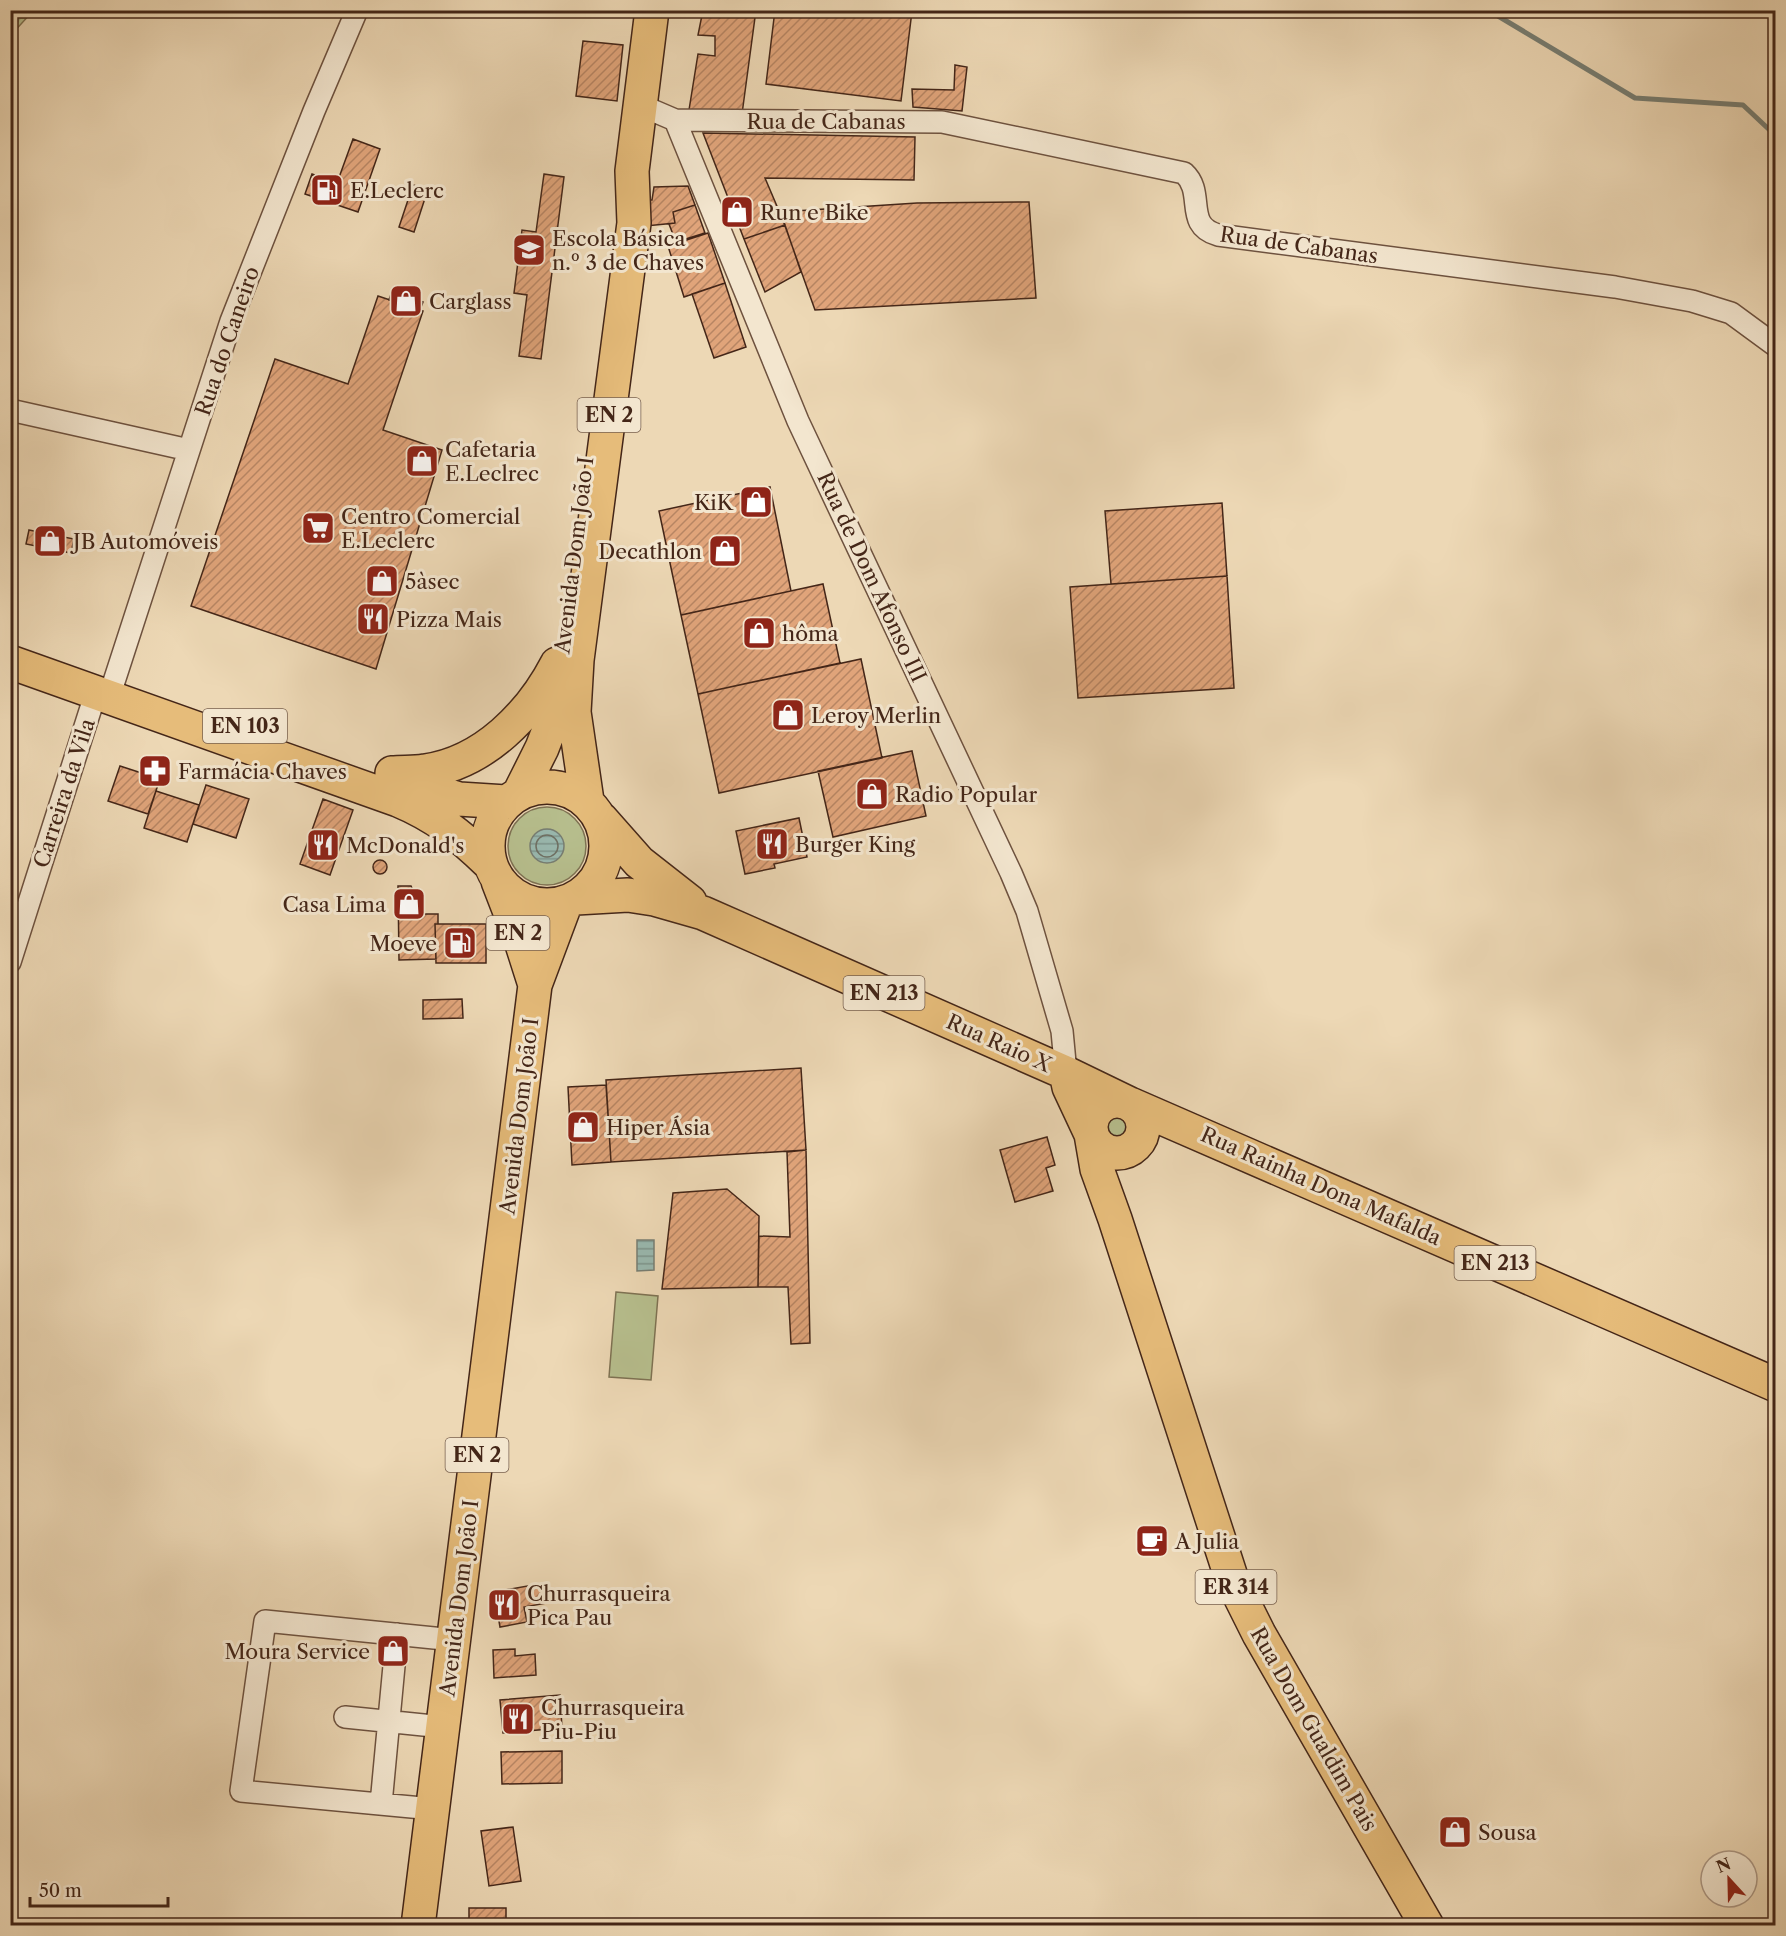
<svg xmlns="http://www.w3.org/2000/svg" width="1786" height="1936" viewBox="0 0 1786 1936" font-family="'Libre Caslon Text',serif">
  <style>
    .grass { fill: #b7bf8e; stroke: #7e7253; stroke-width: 1.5 }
    .park { fill: url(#park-crowns); stroke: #7e7253; stroke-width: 1.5 }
    .water { fill: url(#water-rules); stroke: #777e73; stroke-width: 1.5 }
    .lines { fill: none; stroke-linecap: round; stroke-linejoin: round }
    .shore { stroke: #6e7064; stroke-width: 1.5 }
    .stream { stroke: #777e73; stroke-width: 5 }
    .building { fill: url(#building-hatch); stroke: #442618; stroke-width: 1.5 }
    .street-casing { stroke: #6e523f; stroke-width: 24 }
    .primary-casing { stroke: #442618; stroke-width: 36 }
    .street { stroke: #f3e6cf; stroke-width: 21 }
    .primary { stroke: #e6bc7a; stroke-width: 33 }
    .labels { text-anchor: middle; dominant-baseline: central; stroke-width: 6; stroke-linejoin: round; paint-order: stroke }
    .shield { fill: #f3e6cf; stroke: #78604f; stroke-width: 1.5 }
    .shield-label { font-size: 20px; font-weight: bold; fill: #442618 }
    .street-label { font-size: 21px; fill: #442618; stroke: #f3e6cf }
    .poi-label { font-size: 21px; fill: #442618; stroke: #f3e6cf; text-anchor: start }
  </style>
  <defs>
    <pattern id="park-crowns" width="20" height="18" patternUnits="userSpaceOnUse" patternTransform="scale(1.5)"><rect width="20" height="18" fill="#b7bf8e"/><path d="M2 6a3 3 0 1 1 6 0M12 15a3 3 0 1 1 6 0" fill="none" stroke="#969b73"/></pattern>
    <pattern id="water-rules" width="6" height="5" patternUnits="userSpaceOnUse" patternTransform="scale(1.5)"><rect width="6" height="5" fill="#99b9b0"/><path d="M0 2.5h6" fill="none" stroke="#7e968e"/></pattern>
    <pattern id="building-hatch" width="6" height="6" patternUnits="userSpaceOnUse" patternTransform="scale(1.5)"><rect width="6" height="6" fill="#e0a47a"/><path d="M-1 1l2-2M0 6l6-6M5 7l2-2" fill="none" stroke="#b78563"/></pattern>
  </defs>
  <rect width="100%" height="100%" fill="#edd8b5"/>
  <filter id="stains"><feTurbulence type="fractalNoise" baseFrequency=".00333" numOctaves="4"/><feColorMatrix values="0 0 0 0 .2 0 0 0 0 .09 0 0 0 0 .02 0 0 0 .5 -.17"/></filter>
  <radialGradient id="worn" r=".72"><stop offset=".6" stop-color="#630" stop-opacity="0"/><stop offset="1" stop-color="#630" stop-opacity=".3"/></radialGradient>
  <path class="grass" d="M508 846a39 39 0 1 1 78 0a39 39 0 1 1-78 0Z
    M1109,1110L1134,1121C1136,1138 1120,1149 1105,1139L1101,1118Z
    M616,1292L658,1296L651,1380L609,1377Z"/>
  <path class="park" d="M11,10L33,11L11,35L10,11Z"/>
  <path class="water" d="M530 846a17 17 0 1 1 34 0a17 17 0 1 1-34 0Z
    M637,1240H654V1270L637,1271Z"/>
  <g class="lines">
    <path class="shore" d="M536 846a11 11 0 1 1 22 0a11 11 0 1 1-22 0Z"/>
    <path class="stream" d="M1488,10L1635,98L1743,105L1776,136"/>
  </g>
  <path class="building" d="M703,10H756L742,114L689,110L698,54L715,56V36L698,35Z
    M775,10L912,11L901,101L766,84Z
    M583,41L623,45L617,101L576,96Z
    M955,65L967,67L962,111L913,107L912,89L954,90Z
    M703,133L915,137L914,180L765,178L785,225L744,239Z
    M353,139L380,149L358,212L305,194L312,174L337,183Z
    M544,174L564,177L541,359L519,356L527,295L514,293L522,230L536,232Z
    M413,185L428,189L414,232L399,227Z
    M688,186L695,205L673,212L675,223L646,226L649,200H652L654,187Z
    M1029,202L1036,298L815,310L780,212L917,203Z
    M695,205L705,233L676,242L669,224L675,223L673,212Z
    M785,225L801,272L765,292L744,239Z
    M708,233L725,283L684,297L668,246Z
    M725,283L746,347L714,358L692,294Z
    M392,291L423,302L420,310L389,300Z
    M378,296L423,311L383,430L442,450L376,669L191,606L275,359L348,384Z
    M770,487L791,591L681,615L659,511Z
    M1222,503L1227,576L1111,584L1105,511Z
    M29,530L74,539L71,553L26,544Z
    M1227,576L1234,688L1078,698L1070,587Z
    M823,584L840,663L698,694L681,615Z
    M861,659L882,758L719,793L698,694Z
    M912,751L926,816L833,837L818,771Z
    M120,766L160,779L148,814L108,801Z
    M206,785L249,799L236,838L193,824Z
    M156,791L199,805L187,842L144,828Z
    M323,799L353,810L330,875L300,864Z
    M799,818L807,857L774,864L775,868L745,874L736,831Z
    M373 867a7 7 0 1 1 14 0a7 7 0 1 1-14 0Z
    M398,886H411L424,914H438V924H435L436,959L399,960Z
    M435,924H486V963H436Z
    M462,999L463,1018L423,1019V1000Z
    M801,1068L806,1150L611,1162L606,1080Z
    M606,1085L611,1162L572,1165L568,1087Z
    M1047,1137L1055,1165L1046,1168L1053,1191L1015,1202L1000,1150Z
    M806,1150L810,1343L791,1344L788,1287H758L759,1236L790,1237L787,1152Z
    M727,1189L759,1216L758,1287L662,1289L673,1193Z
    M544,1583L547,1603L524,1607L527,1622L500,1627L494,1592Z
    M515,1649V1656L535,1654L536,1675L494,1678L493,1650Z
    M560,1695L562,1728L503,1733L500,1700Z
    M562,1751V1783L502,1784L501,1752Z
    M513,1827L521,1881L489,1886L481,1831Z
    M469,1908H506V1926H469Z"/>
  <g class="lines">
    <g class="street-casing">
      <path id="street" d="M640,105L675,120L798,421L1011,873L1027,911L1062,1031L1066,1073
        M675,120L942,122L1184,173C1206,193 1183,225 1218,235L1615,287L1692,301L1731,313L1776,346
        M10,410L189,450
        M109,697L231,321L314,111L357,10
        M10,962L96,692
        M345,1717L443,1727
        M381,1804L397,1634
        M433,1809L241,1791L265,1621L454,1640"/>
    </g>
    <g class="primary-casing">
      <path id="primary" d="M10,662L398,800C436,816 460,835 490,864
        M392,773C403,772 414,773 425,771C484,763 531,714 557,664
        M394,779L459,799L506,802
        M488 846a59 59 0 1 1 118 0a59 59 0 1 1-118 0Z
        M520,792L542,748L556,712L559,676
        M587,801L574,712L577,660L634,223L632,171L652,10
        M601,819L639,862L690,902
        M498,881L520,938L535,985
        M576,898L628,895L654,899L703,913L1066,1073L1130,1104L1776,1385
        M1066,1073L1069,1087L1091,1134L1097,1169L1115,1219L1232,1580L1259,1634L1427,1926
        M1091 1127a26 26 0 1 1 52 0a26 26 0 1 1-52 0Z
        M418,1926L535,985L566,902"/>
    </g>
    <use href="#street" class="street"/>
    <use href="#primary" class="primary"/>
  </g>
  <defs>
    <g id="fuel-square" transform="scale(1.725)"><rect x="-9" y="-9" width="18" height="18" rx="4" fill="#8f2418" stroke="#f3e6cf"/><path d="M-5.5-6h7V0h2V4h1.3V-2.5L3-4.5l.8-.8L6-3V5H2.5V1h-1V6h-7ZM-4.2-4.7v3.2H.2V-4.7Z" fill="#fff"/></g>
    <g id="shop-square" transform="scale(1.725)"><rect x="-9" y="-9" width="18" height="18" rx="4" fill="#8f2418" stroke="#f3e6cf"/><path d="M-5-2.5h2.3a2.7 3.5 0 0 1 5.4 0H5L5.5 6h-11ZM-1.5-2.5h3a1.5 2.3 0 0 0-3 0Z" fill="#fff"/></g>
    <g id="school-square" transform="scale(1.725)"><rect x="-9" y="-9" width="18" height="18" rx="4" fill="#8f2418" stroke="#f3e6cf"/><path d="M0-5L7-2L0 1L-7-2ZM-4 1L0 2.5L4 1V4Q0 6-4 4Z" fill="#fff"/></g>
    <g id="supermarket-square" transform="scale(1.725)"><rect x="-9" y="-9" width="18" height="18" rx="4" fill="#8f2418" stroke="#f3e6cf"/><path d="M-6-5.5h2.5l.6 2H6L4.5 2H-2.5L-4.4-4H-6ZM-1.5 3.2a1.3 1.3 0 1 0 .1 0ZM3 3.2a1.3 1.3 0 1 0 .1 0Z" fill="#fff"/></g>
    <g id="restaurant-square" transform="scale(1.725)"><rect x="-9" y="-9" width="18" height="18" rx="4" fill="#8f2418" stroke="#f3e6cf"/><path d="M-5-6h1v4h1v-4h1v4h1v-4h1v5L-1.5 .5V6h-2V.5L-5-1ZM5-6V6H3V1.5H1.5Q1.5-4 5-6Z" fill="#fff"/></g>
    <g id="pharmacy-square" transform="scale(1.725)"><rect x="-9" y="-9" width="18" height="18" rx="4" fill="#8f2418" stroke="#f3e6cf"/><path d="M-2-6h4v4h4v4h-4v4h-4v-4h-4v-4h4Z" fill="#fff"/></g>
    <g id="cafe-square" transform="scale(1.725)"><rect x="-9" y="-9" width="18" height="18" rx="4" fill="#8f2418" stroke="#f3e6cf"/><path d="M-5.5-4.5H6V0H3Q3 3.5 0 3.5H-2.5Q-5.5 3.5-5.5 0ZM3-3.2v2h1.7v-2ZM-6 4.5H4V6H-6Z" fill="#fff"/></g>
  </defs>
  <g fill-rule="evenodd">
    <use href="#fuel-square" x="327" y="190"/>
    <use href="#shop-square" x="737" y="212"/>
    <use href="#school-square" x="529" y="250"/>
    <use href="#shop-square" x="406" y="301"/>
    <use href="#shop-square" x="422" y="461"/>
    <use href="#shop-square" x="756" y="502"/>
    <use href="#supermarket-square" x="318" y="528"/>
    <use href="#shop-square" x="50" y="541"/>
    <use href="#shop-square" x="725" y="551"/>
    <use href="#shop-square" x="382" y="581"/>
    <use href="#restaurant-square" x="373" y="619"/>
    <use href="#shop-square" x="759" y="633"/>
    <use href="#shop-square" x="788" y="715"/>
    <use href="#pharmacy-square" x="155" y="771"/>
    <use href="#shop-square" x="872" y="794"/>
    <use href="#restaurant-square" x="772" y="844"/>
    <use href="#restaurant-square" x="323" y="845"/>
    <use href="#shop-square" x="409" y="904"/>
    <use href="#fuel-square" x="460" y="943"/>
    <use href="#shop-square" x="583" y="1127"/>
    <use href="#cafe-square" x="1152" y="1541"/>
    <use href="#restaurant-square" x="504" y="1605"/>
    <use href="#shop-square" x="393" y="1651"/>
    <use href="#restaurant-square" x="518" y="1719"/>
    <use href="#shop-square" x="1455" y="1832"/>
  </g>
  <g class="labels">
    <g class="shield">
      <rect x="577.5" y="398" width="63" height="34" rx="4.5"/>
      <rect x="203" y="709" width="84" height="34" rx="4.5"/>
      <rect x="486.5" y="916" width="63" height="34" rx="4.5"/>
      <rect x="843.5" y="976" width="81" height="34" rx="4.5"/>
      <rect x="1454.5" y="1246" width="81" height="34" rx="4.5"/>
      <rect x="445.5" y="1438" width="63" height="34" rx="4.5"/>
      <rect x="1195.5" y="1570" width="81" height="34" rx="4.5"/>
    </g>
    <g class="shield-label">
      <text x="609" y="415">EN 2</text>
      <text x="245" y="726">EN 103</text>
      <text x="518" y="933">EN 2</text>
      <text x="884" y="993">EN 213</text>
      <text x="1495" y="1263">EN 213</text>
      <text x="477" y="1455">EN 2</text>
      <text x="1236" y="1587">ER 314</text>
    </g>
    <g class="street-label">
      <text x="826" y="121">Rua de Cabanas</text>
      <text transform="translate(1299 245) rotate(8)">Rua de Cabanas</text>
      <text transform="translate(227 341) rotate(-71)">Rua do Caneiro</text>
      <text transform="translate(574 555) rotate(-83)">Avenida Dom João I</text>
      <text transform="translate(872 577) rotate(65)">Rua de Dom Afonso III</text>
      <text transform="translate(64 793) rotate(-72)">Carreira da Vila</text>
      <text transform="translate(999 1043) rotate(24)">Rua Raio X</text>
      <text transform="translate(519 1116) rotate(-83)">Avenida Dom João I</text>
      <text transform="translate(1321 1186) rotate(24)">Rua Rainha Dona Mafalda</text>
      <text transform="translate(459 1598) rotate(-83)">Avenida Dom João I</text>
      <text transform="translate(1314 1729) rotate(60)">Rua Dom Gualdim Pais</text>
    </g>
    <g class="poi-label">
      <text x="350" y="190">E.Leclerc</text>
      <text x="760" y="212">Run e Bike</text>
      <text x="552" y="238">Escola Básica<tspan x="552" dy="24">n.º 3 de Chaves</tspan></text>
      <text x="429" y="301">Carglass</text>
      <text x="445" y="449">Cafetaria<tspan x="445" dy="24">E.Leclrec</tspan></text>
      <text x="733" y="502" text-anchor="end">KiK</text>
      <text x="341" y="516">Centro Comercial<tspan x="341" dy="24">E.Leclerc</tspan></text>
      <text x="73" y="541">JB Automóveis</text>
      <text x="702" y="551" text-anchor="end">Decathlon</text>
      <text x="405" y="581">5àsec</text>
      <text x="396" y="619">Pizza Mais</text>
      <text x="782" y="633">hôma</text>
      <text x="811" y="715">Leroy Merlin</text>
      <text x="178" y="771">Farmácia Chaves</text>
      <text x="895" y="794">Radio Popular</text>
      <text x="795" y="844">Burger King</text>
      <text x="346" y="845">McDonald's</text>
      <text x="386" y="904" text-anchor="end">Casa Lima</text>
      <text x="437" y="943" text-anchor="end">Moeve</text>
      <text x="606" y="1127">Hiper Ásia</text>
      <text x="1175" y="1541">A Julia</text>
      <text x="527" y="1593">Churrasqueira<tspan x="527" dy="24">Pica Pau</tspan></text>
      <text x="370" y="1651" text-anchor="end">Moura Service</text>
      <text x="541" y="1707">Churrasqueira<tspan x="541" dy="24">Piu-Piu</tspan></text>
      <text x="1478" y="1832">Sousa</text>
    </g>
  </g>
  <rect width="1786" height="1936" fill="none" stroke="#edd8b5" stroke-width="36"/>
  <rect x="12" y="12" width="1762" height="1912" fill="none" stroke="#442618" stroke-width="3"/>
  <rect x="18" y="18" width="1750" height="1900" fill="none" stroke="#442618" stroke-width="1.5"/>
  <g transform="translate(1729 1879) rotate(338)"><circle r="28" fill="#f3e6cf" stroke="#ad9986" stroke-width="1.5"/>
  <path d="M0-4.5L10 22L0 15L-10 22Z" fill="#8f2418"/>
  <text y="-9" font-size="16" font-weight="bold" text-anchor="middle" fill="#442618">N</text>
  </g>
  <path d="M30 1897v9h138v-9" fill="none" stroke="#442618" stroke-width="3"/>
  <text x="39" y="1897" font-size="18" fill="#442618" stroke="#f3e6cf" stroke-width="4.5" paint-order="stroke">50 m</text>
  <rect width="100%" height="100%" filter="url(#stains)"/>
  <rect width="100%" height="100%" fill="url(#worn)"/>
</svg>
